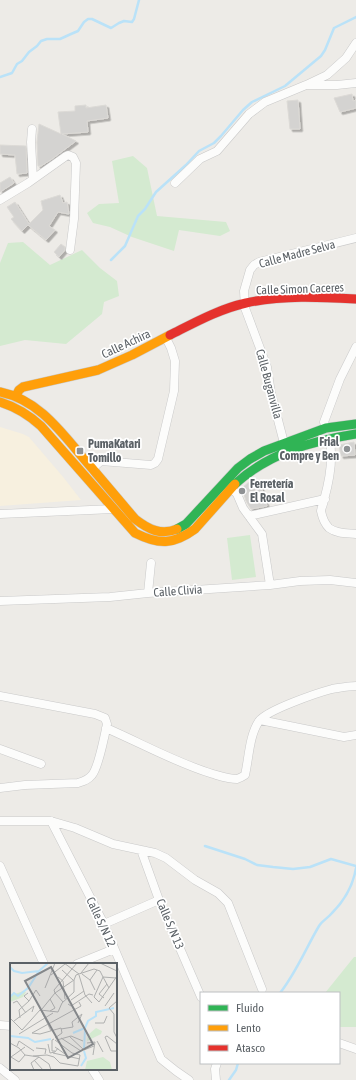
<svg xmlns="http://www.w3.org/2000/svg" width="356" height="1080" viewBox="0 0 356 1080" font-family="'Asap Condensed',sans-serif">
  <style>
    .commercial { fill: #f7f0df }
    .green { fill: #d4ead0 }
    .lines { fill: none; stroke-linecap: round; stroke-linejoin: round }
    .stream { stroke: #bae2f8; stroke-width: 2.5 }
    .building { fill: #d4d3d1; stroke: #dcdad6; filter: url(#shadow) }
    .street-casing { stroke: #c9c9c9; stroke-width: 9 }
    .fast-casing { stroke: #c9c9c9; stroke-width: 10 }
    .slow-casing { stroke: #c9c9c9; stroke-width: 10 }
    .jam-casing { stroke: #c9c9c9; stroke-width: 10 }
    .street { stroke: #fcfcfb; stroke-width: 8 }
    .fast { stroke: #30b455; stroke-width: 9 }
    .slow { stroke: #ff9f0a; stroke-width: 9 }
    .jam { stroke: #e5322d; stroke-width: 9 }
    .poi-dot { fill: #8e9193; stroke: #fff; stroke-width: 1.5 }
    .labels { text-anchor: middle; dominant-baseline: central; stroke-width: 3.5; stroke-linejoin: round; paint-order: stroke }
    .street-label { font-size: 12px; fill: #5b6166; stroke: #fff }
    .poi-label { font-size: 12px; font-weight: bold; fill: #5b6166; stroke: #fff; text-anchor: start }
    .inset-river { fill: none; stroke: #bae2f8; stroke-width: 2 }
    .inset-road { fill: none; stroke: #afb0af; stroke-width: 1 }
    .view { fill: #84878a; fill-opacity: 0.15; stroke: #84878a; stroke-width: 2 }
    .inset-edge { fill: none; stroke: #5b6166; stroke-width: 2 }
  </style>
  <defs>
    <filter id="shadow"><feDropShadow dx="2.5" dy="2.5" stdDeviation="0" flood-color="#0004"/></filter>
  </defs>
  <rect width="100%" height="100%" fill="#edebe7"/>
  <path class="commercial" d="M0,427L23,434L29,437L64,478L81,500L0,506Z"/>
  <path class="green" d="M133,156L147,168L157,216L226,222L230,231L220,236L179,230L174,251L132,237L110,227L93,223L87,213L99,204L119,203L112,161Z
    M23,242L50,265L82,250L100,268L117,281L119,296L104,302L102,314L66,344L25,340L0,346V263L8,243Z
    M250,535L256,577L232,580L227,538Z
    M354,957H356V1027H339V993H325Z"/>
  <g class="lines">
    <path class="stream" d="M0,77L12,73L17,64L22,61L29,52L37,46L41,41L47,39H60L71,34L78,31L84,22L88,19H92L111,28L119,23L124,21L132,22L134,19L139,0
      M111,260L125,246L138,216L145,209L156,192L186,165L199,151L214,143L221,136L243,110L252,102L285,86L321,56L325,50L334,28L356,17
      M205,846L245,859L257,865L273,867L293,869L310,867L331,859L356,866
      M280,993C296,973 306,948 319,926C322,921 328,918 332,913C345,900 353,886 356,868
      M229,1080L236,1070L238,1063"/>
  </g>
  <path class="building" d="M352,94L353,101L356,100V108L340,112L334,98Z
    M298,100L300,129H290L287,101Z
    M86,105V108L106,105L108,118L87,121L88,132L62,134L76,141L52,159L41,166H38L37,142L39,124L61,134L58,112L75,111V106Z
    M0,145L26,146L27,173L17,174L15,155L0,154Z
    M10,177L14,183L0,192V183Z
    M60,195L63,203L67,202L69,214L58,212L49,226L55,230L46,240L28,225L22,231L11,219L14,217L7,207L15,202L29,224L43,210L41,201Z
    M61,244L65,247V250L59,257L54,252Z
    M354,442L355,455L341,456L339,445Z
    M259,480L267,506L251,509L246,501L242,488L250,481Z"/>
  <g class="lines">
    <g class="street-casing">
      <path id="street" d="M309,85H337L356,83
        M32,129L31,142L33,179
        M175,183L200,159L217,151L249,114L265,102L306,85L327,75L346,58L356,43
        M0,200L28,183L66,156L68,155L73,157L76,163L74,219L70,250
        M326,428L324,422L340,379L356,347
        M329,438C334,456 329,482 324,500C324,503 321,508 321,511C322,516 325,524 329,528C337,534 347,533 356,534
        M284,443L271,393L267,367L245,308L244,291L250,270L254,265L259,262L356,238
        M92,469L101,461L151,465L155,463L158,459L174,391L175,361L171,348L166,338
        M232,489L237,494L243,508L262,534L270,585
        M0,514L113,509
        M249,516L325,499
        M148,593L151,563
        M0,601L110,597L148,593L270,585L300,581L330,580L356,583
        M0,696L95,714L105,718L107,724C105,734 98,768 92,775C88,780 84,781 78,783L25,785L0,788
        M260,720L344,737L356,735
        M106,728C141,743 176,763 213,774C220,776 229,779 237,779C240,778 242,777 245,775C249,758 249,736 259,721C267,710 317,693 332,689C339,688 348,686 356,686
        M0,749L41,764
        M0,821H51L75,828L113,844L155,853L166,858L195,880L218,893L228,903L262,989
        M51,821L104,924L161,1059L176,1071L189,1080
        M141,850L159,900L201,997
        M0,866L44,964
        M104,924L159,900
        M77,964L114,949
        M0,1025L11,1026
        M339,1043L356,1049
        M0,1068L15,1080
        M92,1069L99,1080
        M216,1080L215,1069L217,1063"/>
    </g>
    <g class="fast-casing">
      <path id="fast" d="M235,484C269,453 312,441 356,434
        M177,529L186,524L238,468L250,459L264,451L326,428L356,424"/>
    </g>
    <g class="slow-casing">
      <path id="slow" d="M0,392C39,400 61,432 85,460C102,480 118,499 135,519C148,529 161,536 177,529
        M16,396L19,390L23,387L98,370L132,355L170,335
        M0,402C16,407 29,415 41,426L135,533C159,545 173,545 195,529L235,484"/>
    </g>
    <g class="jam-casing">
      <path id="jam" d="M170,335C194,323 219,309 246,303C282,295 320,297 356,299"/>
    </g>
    <use href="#street" class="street"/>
    <use href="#fast" class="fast"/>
    <use href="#slow" class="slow"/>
    <use href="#jam" class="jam"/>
  </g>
  <g class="poi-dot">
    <circle cx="347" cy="449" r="4"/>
    <rect x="76" y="447" width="8" height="8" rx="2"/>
    <circle cx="242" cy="491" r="4"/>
  </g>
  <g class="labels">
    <g class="street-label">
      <text transform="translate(297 254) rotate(-15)">Calle Madre Selva</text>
      <text transform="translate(300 289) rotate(-2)">Calle Simon Caceres</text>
      <text transform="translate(126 344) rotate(-25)">Calle Achira</text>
      <text transform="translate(269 384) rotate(75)">Calle Buganvilla</text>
      <text transform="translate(178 591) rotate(-4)">Calle Clivia</text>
      <text transform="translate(101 922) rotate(65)">Calle S/N 12</text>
      <text transform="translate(170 924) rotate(67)">Calle S/N 13</text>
    </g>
    <g class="poi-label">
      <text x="339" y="442" text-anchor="end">Frial<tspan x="339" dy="14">Compre y Ben</tspan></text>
      <text x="88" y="444">PumaKatari<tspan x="88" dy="14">Tomillo</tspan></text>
      <text x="250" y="484">Ferretería<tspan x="250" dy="14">El Rosal</tspan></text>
    </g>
  </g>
  <g transform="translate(10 963)">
    <rect width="107" height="107" fill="#edebe7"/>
    <path d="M13,28L16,29L13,34L0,39V33ZM86,65L92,68L91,71L77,78L78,72ZM93,94L100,99L102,107H75L77,98Z" fill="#d4ead0"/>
    <path class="inset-river" d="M0,4L4,8L12,10L29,8L38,0M0,34L4,30L8,33L18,25L29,8M63,70L75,65L78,58L86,53V49L104,45M0,73L18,75L25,79L41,76M74,86L75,67M71,103L76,95L74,88"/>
    <path class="inset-road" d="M54,0L69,11M90,0L107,8M52,7L63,17M71,10L79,0M72,11L80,17L85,27M41,12L55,1M69,12L75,32L82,40M48,14L53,18L55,36M93,14L106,15M93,14L99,25M80,17L87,7M35,25L45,0M18,30L14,33L19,38M45,30L44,27L67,0M45,30L53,39M94,35L89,31L97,21M61,37L74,28M107,38L99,45L104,51V69L107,75M3,40L7,38L16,50M58,41L61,43L79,31L83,32M95,43L104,30M32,46L45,30L64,17M31,47L41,68M40,48L45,45L40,36M0,55L12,67M10,55L9,47L19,38L26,27L30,33M4,58L24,43L22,49M85,60H94L97,53M51,66L63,64L62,59L72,51L68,60M12,67L30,47L48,49L52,40L64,29V17L66,12L84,6L90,8L93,14L84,34L89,39L107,13M22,70L71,43L69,39M22,70L30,71L51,65L52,70L45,75M9,71L43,50M59,73L74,87L84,83M51,75L71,88M44,76L42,77V88H45M47,77L61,73L73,78M87,78L93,89M0,80L9,85L15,92L29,94L39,101L41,107M77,80L85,79L83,92M38,81L40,90L45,89L48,85M107,81L97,73L95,74L101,88H107M7,83L9,78L24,88M45,84L55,91M26,85L36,86L35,91M43,90L70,96M23,93L37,92L44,94L50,100L68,103L70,92L62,90L45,77M1,94L9,99L15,92M1,94L15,84M24,97L33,107M24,107L21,100L29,94"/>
    <path class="view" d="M41,4L83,81L58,95L15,18Z"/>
    <rect width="107" height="107" class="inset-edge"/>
  </g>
  <rect x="200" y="992" width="140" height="72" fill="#ffffff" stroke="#bdc0c2"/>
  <rect x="208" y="1005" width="20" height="6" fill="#30b455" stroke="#bdc0c2"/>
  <text x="236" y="1012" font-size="12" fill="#5b6166">Fluido</text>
  <rect x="208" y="1025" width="20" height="6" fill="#ff9f0a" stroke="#bdc0c2"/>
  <text x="236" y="1032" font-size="12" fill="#5b6166">Lento</text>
  <rect x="208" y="1045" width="20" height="6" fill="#e5322d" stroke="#bdc0c2"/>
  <text x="236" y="1052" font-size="12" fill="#5b6166">Atasco</text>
</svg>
